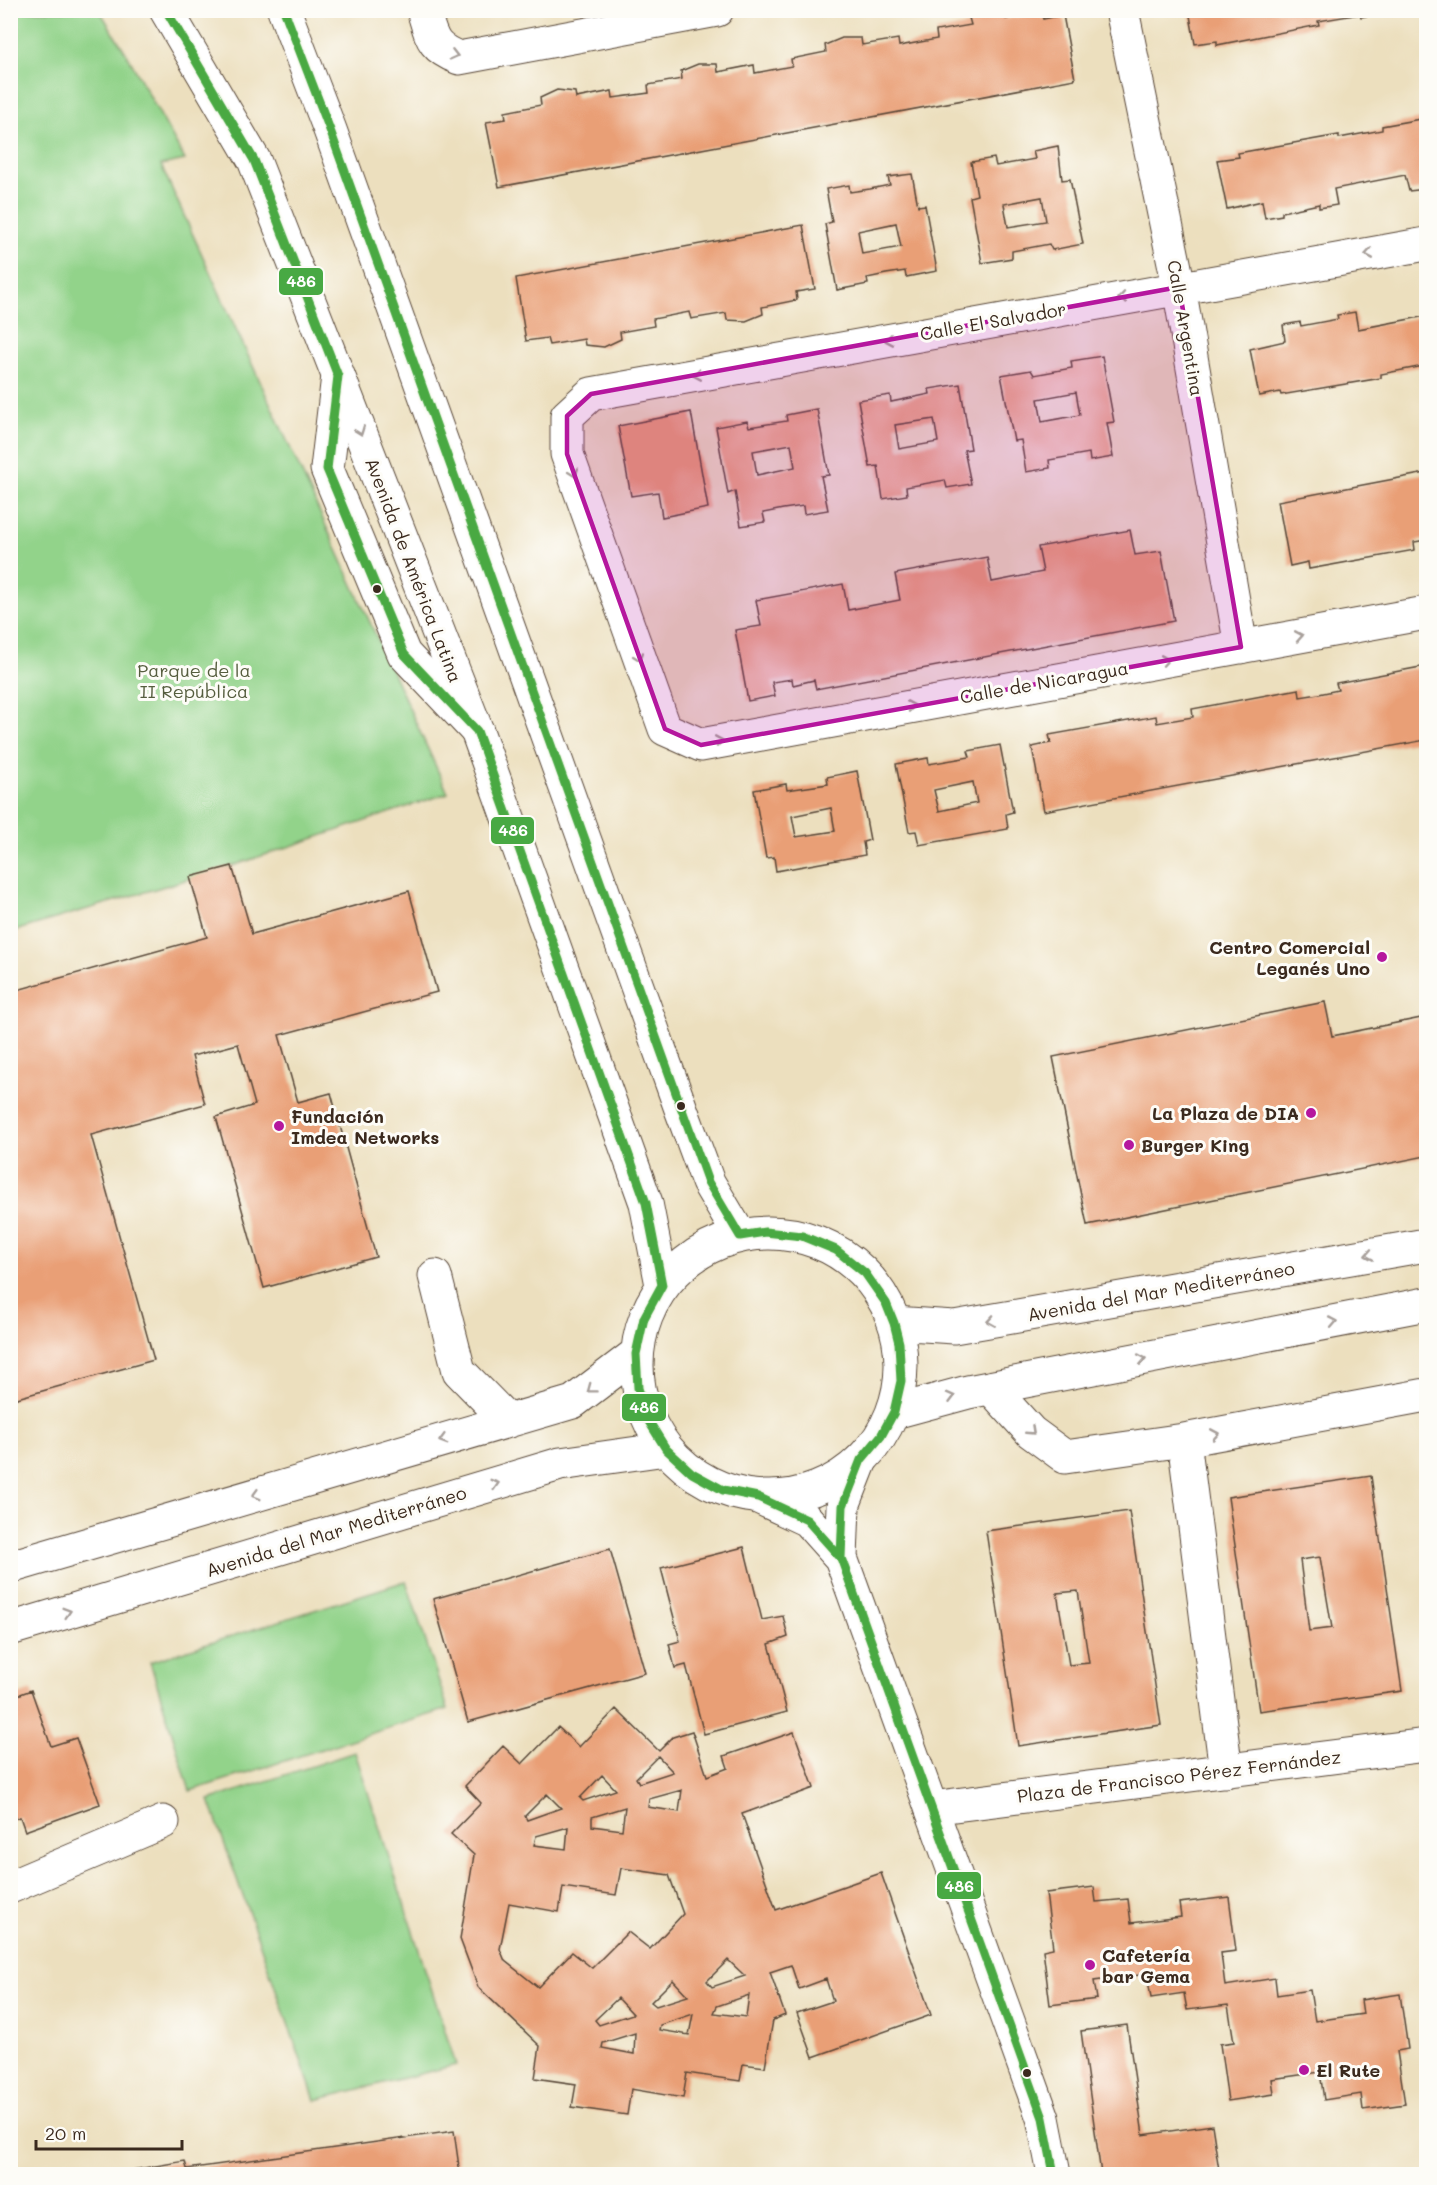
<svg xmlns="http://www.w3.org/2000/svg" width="1437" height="2185" viewBox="0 0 1437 2185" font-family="Mali,sans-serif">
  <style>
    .green { fill: #92d38a; stroke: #667e54; stroke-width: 1.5 }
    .building { fill: #e99f76; fill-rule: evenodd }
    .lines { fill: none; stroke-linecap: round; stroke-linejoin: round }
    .minor-casing { stroke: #564536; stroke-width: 35 }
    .major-casing { stroke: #564536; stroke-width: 35 }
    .minor { stroke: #fff; stroke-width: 33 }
    .major { stroke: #fff; stroke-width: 33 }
    .bus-1-casing { stroke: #fdfcf7; stroke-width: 14 }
    .bus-1 { stroke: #48a943; stroke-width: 9 }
    .oneway { stroke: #a79f9a }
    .marked { fill: #b5179e; fill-opacity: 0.2; stroke: #b5179e; stroke-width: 4.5; stroke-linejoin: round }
    .bus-dot { fill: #3b2a1e; stroke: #fdfcf7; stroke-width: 2 }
    .poi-dot { fill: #b5179e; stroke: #fdfcf7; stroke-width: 2 }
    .labels { text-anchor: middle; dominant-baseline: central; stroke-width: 6; stroke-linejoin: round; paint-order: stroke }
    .street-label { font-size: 18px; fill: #3b2a1e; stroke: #fdfcf7 }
    .park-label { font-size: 18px; fill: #555d3e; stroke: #fdfcf7 }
    .poi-label { font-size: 18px; font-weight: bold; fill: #3b2a1e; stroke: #fdfcf7; text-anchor: start }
    .line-badge { stroke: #fdfcf7; stroke-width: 2 }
    .badge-label { font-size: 16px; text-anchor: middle; font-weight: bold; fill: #fff }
  </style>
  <rect width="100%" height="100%" fill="#fdfcf7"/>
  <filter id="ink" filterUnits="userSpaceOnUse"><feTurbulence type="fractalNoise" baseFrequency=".0167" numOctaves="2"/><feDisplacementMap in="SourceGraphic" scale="12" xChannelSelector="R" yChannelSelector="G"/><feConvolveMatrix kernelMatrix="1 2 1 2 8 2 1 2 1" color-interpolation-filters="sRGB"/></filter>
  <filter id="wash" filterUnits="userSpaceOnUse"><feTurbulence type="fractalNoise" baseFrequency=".008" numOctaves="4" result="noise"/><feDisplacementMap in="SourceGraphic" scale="24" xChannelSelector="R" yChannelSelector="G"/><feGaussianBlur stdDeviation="1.35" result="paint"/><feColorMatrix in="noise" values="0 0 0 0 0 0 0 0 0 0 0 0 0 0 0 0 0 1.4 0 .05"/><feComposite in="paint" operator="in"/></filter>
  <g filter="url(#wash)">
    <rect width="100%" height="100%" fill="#ecdfbe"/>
    <path class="green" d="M11,11H100L126,53L185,160L161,165L448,793L232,866L11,932Z
      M406,1581L448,1709L190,1791L150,1662Z
      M355,1752L456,2065L315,2100L209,1800Z"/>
    <g id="blocks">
      <path class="building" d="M1189,10H1390V12L1361,17L1360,14L1318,21L1319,25L1217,45V41L1195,44Z
        M987,11H1006V19L1042,12L1043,19L1063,15L1075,79L499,187L486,122L506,119L505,112L541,105L540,98L557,90L575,92L576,98L612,91L613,98L649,93L648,85L682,79L681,71L698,64H717L718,72L754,65L755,73L792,66L791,59L826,52L825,45L842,38H861L862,45L898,39L899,46L937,39L936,31L971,25L969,18Z
        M1426,118V189L1409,191L1405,175L1334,189L1337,205L1319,208V204L1282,212V215L1265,218L1262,201L1227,209L1217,160L1239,157L1238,153L1288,144L1339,135V138L1382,130V126Z
        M1058,146L1062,180L1070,179L1083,244L1052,250L1049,244L1012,251V258L982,263L970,197L977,195L971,162L994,158L996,166L1035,159L1033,151ZM1042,197L1046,221L1008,227L1004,204Z
        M912,174L918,206L925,205L937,271L906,277L905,271L886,274L867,278L868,284L837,290L825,224L832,222L826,189L849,185L850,192L870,189L890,185L888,177ZM896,223L901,247L862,254L858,231Z
        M803,225L815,289L796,292L797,300L762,307L763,314L746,321L727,320L726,313L691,319L689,312L653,319L654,326L620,332L621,339L604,347L585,345L584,339L549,345L547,338L526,341L516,278Z
        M1355,312L1358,329L1426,316V369H1424V366L1381,374V378L1281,395L1280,392L1259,396L1250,349L1285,341L1283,325L1300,322L1301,326L1338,319L1337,315Z
        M1102,356L1114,422L1107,423L1113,457L1090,461L1089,453L1049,460L1050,468L1026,472L1021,440L1014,441L1001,375L1031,370L1034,375L1072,368L1071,361ZM1076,392L1080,415L1042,422L1038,399Z
        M960,384L971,449L964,450L971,484L947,488L945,480L906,487L907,495L883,499L878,466L870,467L858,400L890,395L891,402L930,394L929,389ZM934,419L938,442L899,449L895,425Z
        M817,409L829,475L821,476L828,510L804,514L803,506L783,509L763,513L765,522L741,526L735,491L728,494L716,427L747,421L749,427L787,421L786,415ZM791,444L795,467L757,475L753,451Z
        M691,412L708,508L662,517L658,492L631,496L618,426Z
        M1426,473V540L1414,542L1415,550L1309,569L1308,562L1290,566L1278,501Z
        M1130,530L1135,555L1161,551L1174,621L816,689L814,680L793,685L792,679L772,682L775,696L748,701L735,630L761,626L756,600L843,584L848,610L900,600L895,574L987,557L992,582L1043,572L1038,547Z
        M1426,666V740L1044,811L1032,747L1051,743L1049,735L1156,716L1157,723L1193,717L1192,709L1299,689L1300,697L1319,694L1338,690L1336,683Z
        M1000,745L1013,812L1006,814L1008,829L919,845L916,831L909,832L896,764L928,758L929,764L970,757L968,751ZM973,782L977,803L939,811L934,790Z
        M857,771L870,840L863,842L865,855L776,871L774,857L766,858L754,790L786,784L787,790L828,784L827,777ZM831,808L835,831L796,837L792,816Z
        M232,866L252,934L409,891L437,992L279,1035L298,1102L331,1093L376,1257L264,1288L216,1117L255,1105L238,1044L192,1056L205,1104L91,1135L154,1360L10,1400V992L207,937L190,877Z
        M1325,1002L1332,1036L1426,1017V1156L1087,1225L1053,1057Z
        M1371,1476L1402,1691L1259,1711L1228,1497ZM1320,1557L1332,1628L1309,1631L1300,1560Z
        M1129,1511L1161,1725L1018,1746L986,1531ZM1078,1591L1089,1663L1069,1665L1057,1593Z
        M744,1547L762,1620L783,1616L788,1637L769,1644L787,1712L704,1734L686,1665L675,1668L669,1644L680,1641L661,1568Z
        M610,1549L645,1673L468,1722L433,1599Z
        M31,1690L51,1746L76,1738L100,1804L25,1831L20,1817L10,1820V1698Z
        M616,1709L659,1751L673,1737L692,1731L707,1776L728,1768L724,1756L794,1732L814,1788L742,1814L776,1910L881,1873L931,2015L813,2057L797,2013L833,2001L826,1979L799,1989L791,1965L770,1972L785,2015L773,2020L765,2067L743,2064L740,2081L687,2073L683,2098L631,2089L627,2115L572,2107L576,2084L535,2078L540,2046L478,1987L460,1939L474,1855L451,1834L481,1803L465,1786L503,1746L522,1764L558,1727L579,1747ZM658,1756L673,1772L639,1783L636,1778ZM602,1775L616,1790L583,1801L580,1798ZM682,1790L679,1812L648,1807L649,1799ZM547,1794L561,1808L527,1820L525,1816ZM625,1807L622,1830L592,1826V1817ZM568,1827L566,1849L534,1845L536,1836ZM621,1868L669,1875L683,1914L650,1949L628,1932L592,1968L572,1952L538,1987L505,1961L500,1949L509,1903L559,1912L563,1887L616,1895ZM728,1960L745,1976L712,1987L707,1981ZM673,1980L688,1996L656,2006L651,2002ZM749,1995L746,2017L714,2013L717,2006ZM618,1998L633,2014L599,2025L595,2020ZM693,2014L689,2035L659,2030L660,2025ZM635,2033L634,2054L602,2048L603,2043Z
        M1094,1887L1096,1902L1128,1899L1131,1923L1181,1917L1179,1903L1229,1897L1236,1951L1221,1953L1225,1986L1275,1978L1277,1995L1310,1990L1315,2021L1363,2014L1361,2000L1400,1994L1408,2049L1397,2051L1405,2104L1363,2110L1361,2094L1324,2100L1320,2072L1272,2079L1274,2094L1228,2101L1220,2044L1234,2042L1228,2005L1187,2010L1184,1993L1151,1998L1147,1974L1094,1981L1097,1999L1050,2005L1043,1950L1053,1948L1046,1893Z
        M1127,2025L1143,2135L1212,2125L1219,2170L1183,2174H1101L1081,2031Z
        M454,2131L460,2174H108L185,2161L187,2169Z"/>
    </g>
  </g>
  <g filter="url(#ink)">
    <use href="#blocks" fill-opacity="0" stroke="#564536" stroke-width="1.5"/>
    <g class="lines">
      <g class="minor-casing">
        <path id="minor" d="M423,10C432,38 431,47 459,58L717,10
          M1122,10L1179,287L1241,647
          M1426,244L591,394L567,416V454L665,729L701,745L1426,613
          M338,376L327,469L404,654L477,731
          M435,1276L459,1371L508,1421
          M991,1388L1031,1432L1065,1457L1184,1440L1426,1395
          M1184,1440L1226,1771
          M861,1460L843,1506L841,1558L1043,2118L1054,2174
          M758,1497L807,1520L841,1558
          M931,1808L1426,1745
          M10,1887L163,1822"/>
      </g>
      <g class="major-casing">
        <path id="major" d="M166,10L254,160L477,731L646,1203L662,1285
          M284,10L330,130L681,1109L708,1182L740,1236
          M637 1365a132 132 0 1 1 264 0a132 132 0 1 1-264 0Z
          M894,1323L954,1327L1426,1245
          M894,1412L968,1392L1426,1304
          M10,1567L573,1402L636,1354
          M10,1629L560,1464L666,1449"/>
      </g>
      <use href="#minor" class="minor"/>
      <use href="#major" class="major"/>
      <g class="bus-1-casing">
        <path id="bus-1" d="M166,10L254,160L338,376L327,469L404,654L477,731L646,1203L662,1285L644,1318L636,1354L638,1388L648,1420L666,1449L692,1473L723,1490L758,1497L807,1520L841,1558L1043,2118L1054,2174
          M284,10L330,130L708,1182L740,1236L765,1232L802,1236L836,1250L865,1273L886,1303L894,1323L899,1343L901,1381L894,1412L881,1436L861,1460L843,1506L841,1558L853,1590"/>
      </g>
      <use href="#bus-1" class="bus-1"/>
    </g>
    <defs><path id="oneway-chevron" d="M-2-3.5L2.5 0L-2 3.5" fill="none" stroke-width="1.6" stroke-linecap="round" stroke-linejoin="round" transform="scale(1.5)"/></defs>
    <g class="oneway">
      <use href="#oneway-chevron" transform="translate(454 55) rotate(14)"/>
      <use href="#oneway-chevron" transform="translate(1369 254) rotate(170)"/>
      <use href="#oneway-chevron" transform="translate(1122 298) rotate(170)"/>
      <use href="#oneway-chevron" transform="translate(889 340) rotate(170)"/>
      <use href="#oneway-chevron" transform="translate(697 375) rotate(170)"/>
      <use href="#oneway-chevron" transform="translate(360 431) rotate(69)"/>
      <use href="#oneway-chevron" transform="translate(574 473) rotate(70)"/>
      <use href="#oneway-chevron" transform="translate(1299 636) rotate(-10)"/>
      <use href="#oneway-chevron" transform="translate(639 657) rotate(70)"/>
      <use href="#oneway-chevron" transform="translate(1165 660) rotate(-10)"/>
      <use href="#oneway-chevron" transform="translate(911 706) rotate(-10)"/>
      <use href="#oneway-chevron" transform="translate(719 741) rotate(-10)"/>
      <use href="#oneway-chevron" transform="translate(1369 1255) rotate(170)"/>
      <use href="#oneway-chevron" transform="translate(991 1321) rotate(171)"/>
      <use href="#oneway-chevron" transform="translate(1333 1322) rotate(-11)"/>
      <use href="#oneway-chevron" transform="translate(1142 1359) rotate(-11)"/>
      <use href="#oneway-chevron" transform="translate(591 1389) rotate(143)"/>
      <use href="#oneway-chevron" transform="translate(951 1397) rotate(-15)"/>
      <use href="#oneway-chevron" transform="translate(1031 1431) rotate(43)"/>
      <use href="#oneway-chevron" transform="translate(1215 1434) rotate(-10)"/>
      <use href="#oneway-chevron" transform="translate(443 1440) rotate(164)"/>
      <use href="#oneway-chevron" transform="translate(495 1484) rotate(-17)"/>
      <use href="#oneway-chevron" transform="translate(256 1495) rotate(164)"/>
      <use href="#oneway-chevron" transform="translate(67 1612) rotate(-17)"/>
    </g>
  </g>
  <path class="marked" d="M1179,287L1241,647L701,745L665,729L567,454V416L591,394Z"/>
  <g class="bus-dot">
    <circle cx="377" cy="589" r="5"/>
    <circle cx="681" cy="1106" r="5"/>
    <circle cx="1027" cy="2073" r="5"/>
  </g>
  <g class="poi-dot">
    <circle cx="1382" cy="957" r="6"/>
    <circle cx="1311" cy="1113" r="6"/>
    <circle cx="279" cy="1126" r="6"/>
    <circle cx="1129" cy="1145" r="6"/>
    <circle cx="1090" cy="1965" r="6"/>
    <circle cx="1304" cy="2070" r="6"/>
  </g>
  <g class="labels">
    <g class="street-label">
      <text transform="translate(993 321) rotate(-10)">Calle El Salvador</text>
      <text transform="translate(1186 328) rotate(80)">Calle Argentina</text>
      <text transform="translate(414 570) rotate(69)">Avenida de América Latina</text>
      <text transform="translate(1044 682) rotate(-10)">Calle de Nicaragua</text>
      <text transform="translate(1161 1291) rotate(-10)">Avenida del Mar Mediterráneo</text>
      <text transform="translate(336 1531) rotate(-17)">Avenida del Mar Mediterráneo</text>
      <text transform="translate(1179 1776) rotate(-7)">Plaza de Francisco Pérez Fernández</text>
    </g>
    <g class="park-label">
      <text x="194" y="670">Parque de la<tspan x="194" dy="21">II República</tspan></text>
    </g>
    <g class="poi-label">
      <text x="1370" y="947" text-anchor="end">Centro Comercial<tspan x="1370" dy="21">Leganés Uno</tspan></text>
      <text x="1299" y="1113" text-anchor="end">La Plaza de DIA</text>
      <text x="291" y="1116">Fundación<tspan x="291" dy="21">Imdea Networks</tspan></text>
      <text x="1141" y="1145">Burger King</text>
      <text x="1102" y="1955">Cafetería<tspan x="1102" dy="21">bar Gema</tspan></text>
      <text x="1316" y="2070">El Rute</text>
    </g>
  </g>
  <g class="line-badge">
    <rect x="278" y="267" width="46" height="29" rx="6" fill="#48a943"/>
    <rect x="490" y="816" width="45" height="29" rx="6" fill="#48a943"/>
    <rect x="621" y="1393" width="46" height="29" rx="6" fill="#48a943"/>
    <rect x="936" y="1871" width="46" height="29" rx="6" fill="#48a943"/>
  </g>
  <g class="badge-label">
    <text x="301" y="287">486</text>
    <text x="513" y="836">486</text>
    <text x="644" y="1413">486</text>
    <text x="959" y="1892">486</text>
  </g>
  <rect width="1437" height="2185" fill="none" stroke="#fdfcf7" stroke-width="36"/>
  <path d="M36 2140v9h146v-9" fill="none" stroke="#3b2a1e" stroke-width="3"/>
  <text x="45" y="2140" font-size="18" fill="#3b2a1e" stroke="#fdfcf7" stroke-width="4.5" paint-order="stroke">20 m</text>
</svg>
